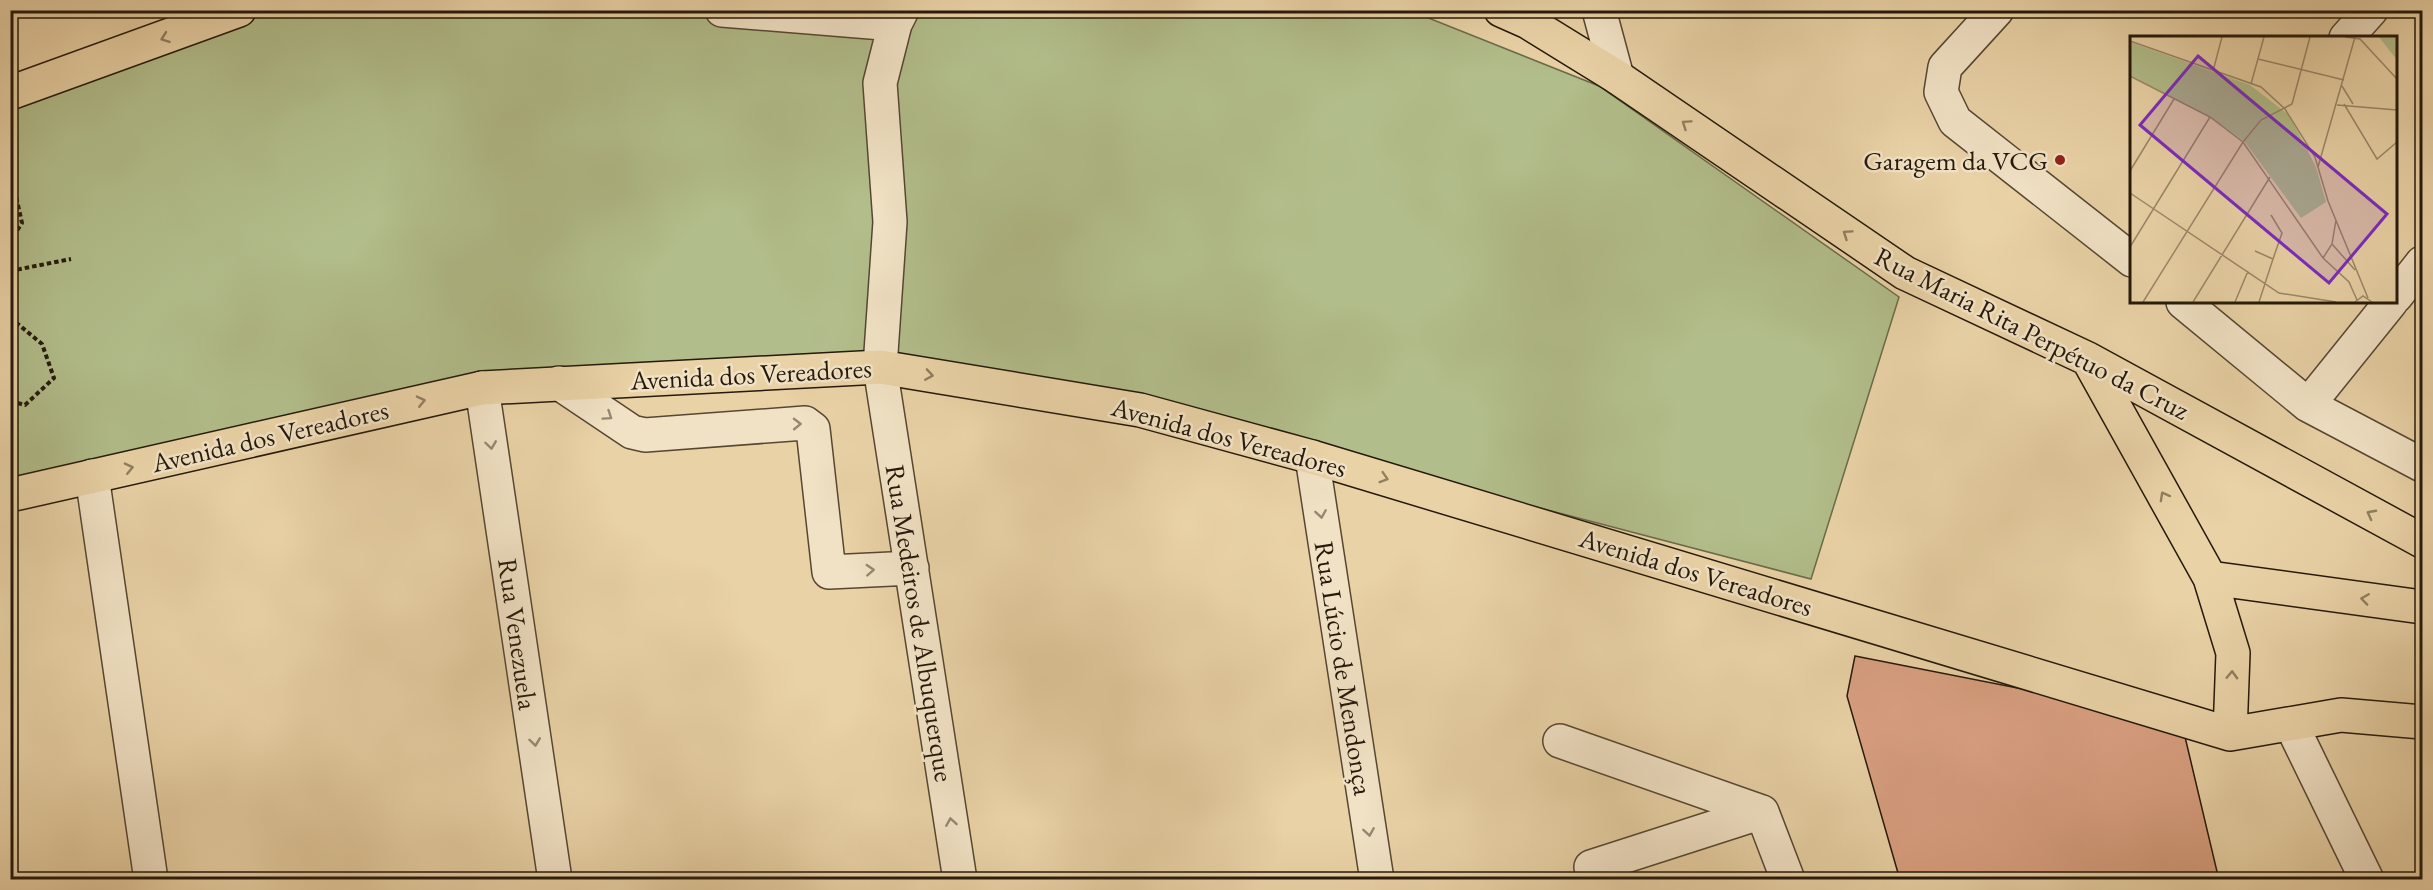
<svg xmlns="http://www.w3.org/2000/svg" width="2433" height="890" viewBox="0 0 2433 890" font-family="'EB Garamond',serif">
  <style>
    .green { fill: #b1bd8a; stroke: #6b6b4a; stroke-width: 1.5 }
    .building { fill: #d9a081; stroke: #25190b; stroke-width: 1.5 }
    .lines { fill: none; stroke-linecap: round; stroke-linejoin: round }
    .minor-casing { stroke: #564732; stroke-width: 36 }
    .major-casing { stroke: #25190b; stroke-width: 36 }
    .path { stroke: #25190b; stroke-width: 4; stroke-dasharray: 4.5 3; stroke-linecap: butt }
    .minor { stroke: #f1e2c5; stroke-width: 33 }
    .major { stroke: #e9d2a6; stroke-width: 33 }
    .oneway { stroke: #917f60 }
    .oneway2 { stroke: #958871 }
    .poi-dot { fill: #8f2418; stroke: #f1e2c5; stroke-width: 2 }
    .labels { text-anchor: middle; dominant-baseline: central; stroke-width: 5; stroke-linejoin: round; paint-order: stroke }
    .poi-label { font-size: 27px; fill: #25190b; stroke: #f1e2c5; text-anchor: end }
    .street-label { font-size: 27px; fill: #25190b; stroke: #f1e2c5 }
    .inset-road { fill: none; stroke: #9b8868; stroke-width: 1.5 }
    .view { fill: #7b2cbf; fill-opacity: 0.15; stroke: #7b2cbf; stroke-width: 3 }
    .inset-edge { fill: none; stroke: #25190b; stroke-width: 3 }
  </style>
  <rect width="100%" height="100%" fill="#e9d2a6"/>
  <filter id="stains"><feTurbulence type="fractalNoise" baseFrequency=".00333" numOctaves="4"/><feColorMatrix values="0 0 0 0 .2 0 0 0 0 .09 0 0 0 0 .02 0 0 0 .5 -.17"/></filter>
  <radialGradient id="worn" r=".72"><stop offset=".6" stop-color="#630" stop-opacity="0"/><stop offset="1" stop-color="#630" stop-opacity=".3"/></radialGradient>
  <path class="green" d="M268,11H1411L1599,86L1899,297L1811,579L1311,448L890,351L479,383L11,481V106L211,34Z"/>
  <path class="building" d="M1855,656L2181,720L2219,880H1900L1847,696Z"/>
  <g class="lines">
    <g class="minor-casing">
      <path id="minor" d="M722,10L895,24
        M902,10L895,24L880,83L890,222L880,367L960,880
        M1599,10L1617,77
        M1997,10L1945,67L1941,92L1955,121L2132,260
        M2346,38L2371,10
        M2396,296L2422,263
        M2183,302L2308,405L2422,465
        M559,383L632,432L645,435L805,423L813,429L829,572L912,568
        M482,388L555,880
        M2308,405L2391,302
        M1312,457L1377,880
        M92,476L151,880
        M2291,724L2367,880
        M1560,741L1762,812L1788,880
        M1591,867L1762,812"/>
    </g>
    <g class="major-casing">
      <path id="major" d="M1501,10L1528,22L1617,77L1905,273L2088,359L2422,541
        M10,93L239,10
        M2088,359L2210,578L2233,653L2230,734
        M10,495L482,388L880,367L1140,410L1312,457L2230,734L2341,715L2422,722
        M2210,578L2422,607"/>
    </g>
    <path class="path" d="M10,186L14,187L22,223L10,241
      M10,271L71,259
      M10,290L13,320
      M10,322L13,320L42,344L54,378L25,405L10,401"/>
    <use href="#minor" class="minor"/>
    <use href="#major" class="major"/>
  </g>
  <defs><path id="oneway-chevron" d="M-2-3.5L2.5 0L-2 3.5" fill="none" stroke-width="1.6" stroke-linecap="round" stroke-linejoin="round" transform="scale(1.5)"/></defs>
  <g class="oneway">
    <use href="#oneway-chevron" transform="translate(165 38) rotate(160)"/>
    <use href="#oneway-chevron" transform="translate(1686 124) rotate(-146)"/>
    <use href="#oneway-chevron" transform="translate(1847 234) rotate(-146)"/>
    <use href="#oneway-chevron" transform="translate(929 375) rotate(9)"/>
    <use href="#oneway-chevron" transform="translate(421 401) rotate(-13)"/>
    <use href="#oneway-chevron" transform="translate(129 468) rotate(-13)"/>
    <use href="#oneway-chevron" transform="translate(1384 478) rotate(17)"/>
    <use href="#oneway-chevron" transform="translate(2164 496) rotate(-119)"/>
    <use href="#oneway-chevron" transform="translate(2371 514) rotate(-152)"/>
    <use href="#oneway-chevron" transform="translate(2365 599) rotate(-172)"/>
    <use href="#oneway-chevron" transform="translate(2232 675) rotate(-88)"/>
  </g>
  <g class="oneway2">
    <use href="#oneway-chevron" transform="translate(608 416) rotate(34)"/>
    <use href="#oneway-chevron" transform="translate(797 424) rotate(-1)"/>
    <use href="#oneway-chevron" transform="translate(491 445) rotate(82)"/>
    <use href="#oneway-chevron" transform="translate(1321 514) rotate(81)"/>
    <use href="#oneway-chevron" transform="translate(870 570) rotate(-3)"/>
    <use href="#oneway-chevron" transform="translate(535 742) rotate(82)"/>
    <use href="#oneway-chevron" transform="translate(951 822) rotate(-99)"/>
    <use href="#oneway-chevron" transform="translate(1369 832) rotate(81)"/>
  </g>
  <circle class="poi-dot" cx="2060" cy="160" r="6"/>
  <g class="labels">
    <g class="poi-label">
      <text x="2048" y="160">Garagem da VCG</text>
    </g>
    <g class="street-label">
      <text transform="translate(2032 333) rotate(27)">Rua Maria Rita Perpétuo da Cruz</text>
      <text transform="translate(751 374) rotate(-3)">Avenida dos Vereadores</text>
      <text transform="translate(270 436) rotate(-13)">Avenida dos Vereadores</text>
      <text transform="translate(1229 437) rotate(15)">Avenida dos Vereadores</text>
      <text transform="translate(1696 572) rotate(17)">Avenida dos Vereadores</text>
      <text transform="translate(920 623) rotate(81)">Rua Medeiros de Albuquerque</text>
      <text transform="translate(518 634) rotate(82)">Rua Venezuela</text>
      <text transform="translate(1344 668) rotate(81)">Rua Lúcio de Mendonça</text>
    </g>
  </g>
  <g transform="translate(2130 36)">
    <rect width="267" height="267" fill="#e9d2a6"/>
    <path d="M249,1H267V24ZM0,6L120,49L159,79L186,131L196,166L171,182L114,105L80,81L0,39Z" fill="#b1bd8a"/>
    <path class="inset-road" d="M216,1L230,3L267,43M0,5L131,51L155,73L185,121L198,165L238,262M128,23L214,44M83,35L92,1M0,40L80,81L113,106L193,222L219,246L227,264M121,48L134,1M212,50L223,68M214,68L247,123L267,106M207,69L267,74M188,131L225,1M0,135L44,63M0,157L149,257L206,266M141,179L152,197L143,223M202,208L225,234M0,211L80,81M125,215L143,223L129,266M193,222L202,208L206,184M13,266L113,106L131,84L162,68L180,1M63,266L140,141M105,266L118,235M225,266L233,260L242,266"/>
    <path class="view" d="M68,20L257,178L199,247L10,89Z"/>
    <rect width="267" height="267" class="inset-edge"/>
  </g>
  <rect width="2433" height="890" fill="none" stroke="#e9d2a6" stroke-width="36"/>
  <rect x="12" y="12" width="2409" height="866" fill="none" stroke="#25190b" stroke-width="3"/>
  <rect x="18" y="18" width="2397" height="854" fill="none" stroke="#25190b" stroke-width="1.5"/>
  <rect width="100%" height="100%" filter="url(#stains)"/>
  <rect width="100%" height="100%" fill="url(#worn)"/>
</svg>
